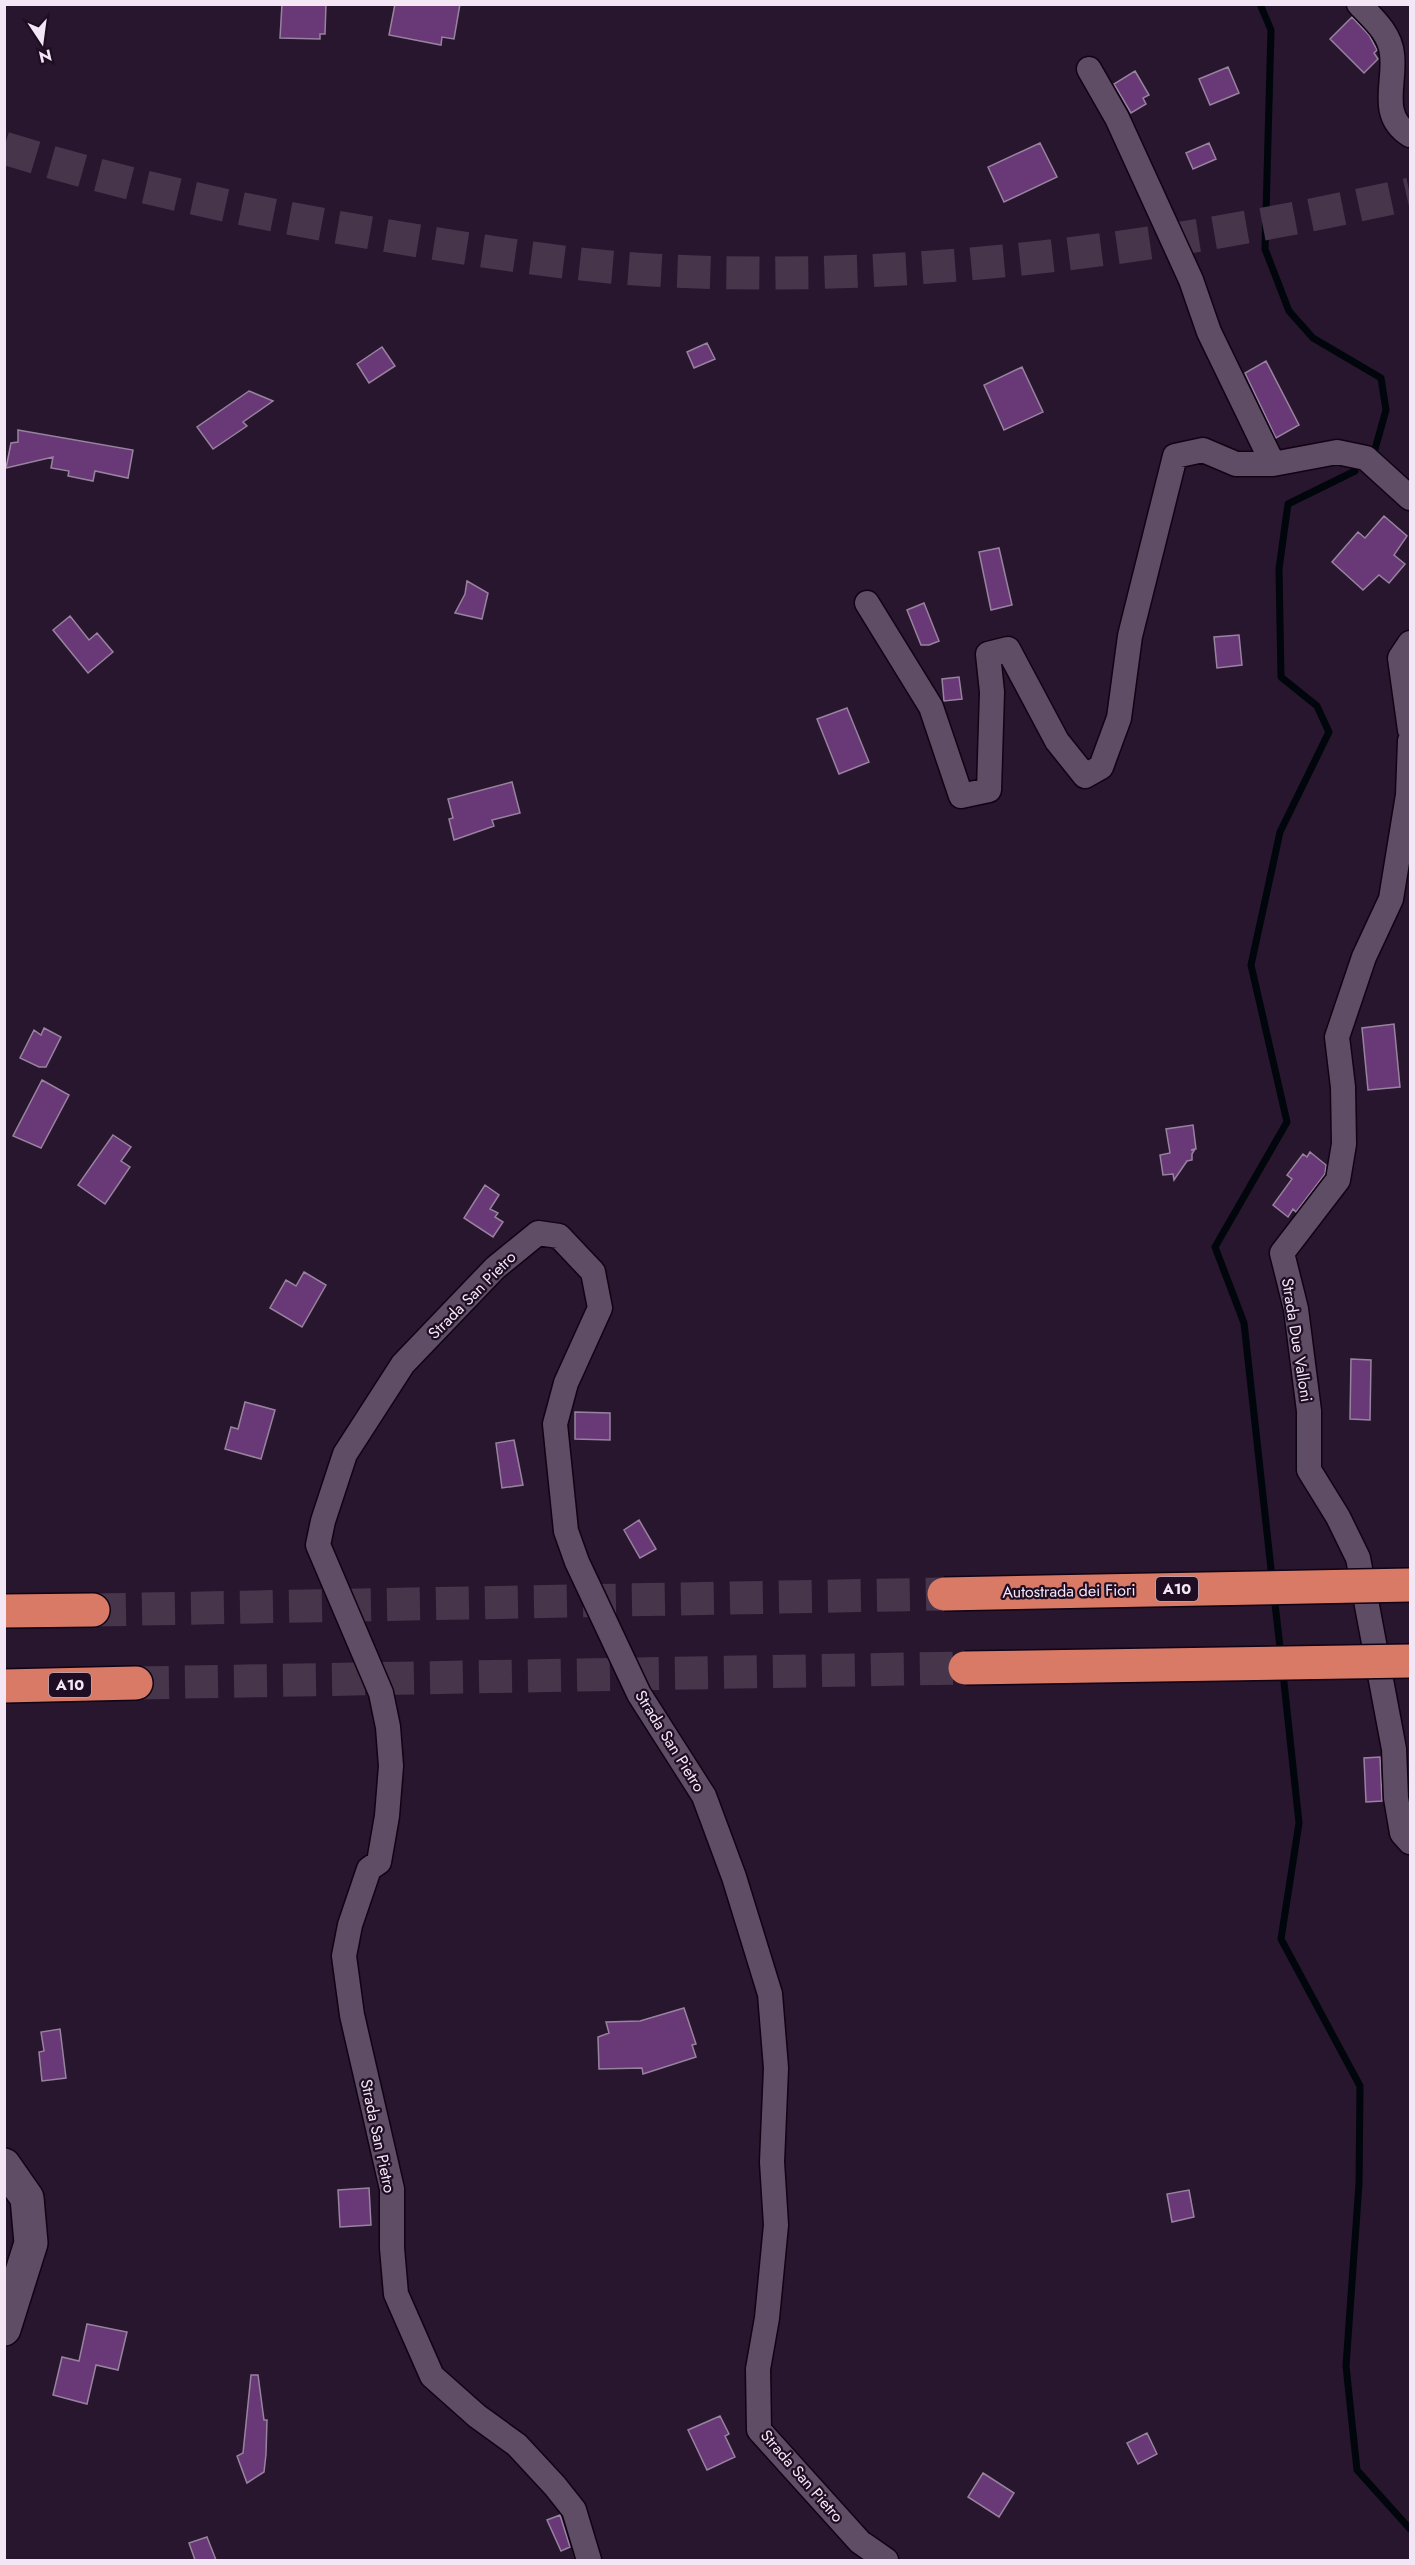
<svg xmlns="http://www.w3.org/2000/svg" width="1415" height="2565" viewBox="0 0 1415 2565" font-family="Jost,sans-serif">
  <style>
    .lines { fill: none; stroke-linecap: round; stroke-linejoin: round }
    .stream { stroke: #00060b; stroke-width: 7 }
    .building { fill: #693877; stroke: #98839f; stroke-width: 1.5 }
    .highway-tunnel { stroke: #46354b; stroke-width: 33; stroke-dasharray: 33 16; stroke-linecap: butt }
    .street-casing { stroke: #100314; stroke-width: 27 }
    .secondary-casing { stroke: #100314; stroke-width: 36 }
    .highway-casing { stroke: #100314; stroke-width: 36 }
    .street { stroke: #5f4c65; stroke-width: 24 }
    .secondary { stroke: #5f4c65; stroke-width: 33 }
    .highway { stroke: #d97a66; stroke-width: 33 }
    .highway-bridge-casing { stroke: #100314; stroke-width: 36; stroke-linecap: butt }
    .highway-bridge { stroke: #d97a66; stroke-width: 33 }
    .labels { text-anchor: middle; dominant-baseline: central; stroke-width: 4.5; stroke-linejoin: round; paint-order: stroke }
    .shield { fill: #1e0d23; stroke: #b3a6b7; stroke-width: 1.5 }
    .shield-label { font-size: 15px; font-weight: bold; fill: #f3e7f6 }
    .street-label { font-size: 16px; fill: #f3e7f6; stroke: #1e0d23 }
  </style>
  <rect width="100%" height="100%" fill="#27162d"/>
  <g class="lines">
    <path class="stream" d="M1260,4L1271,30L1265,249L1289,311L1313,338L1381,378L1386,410L1375,449
      M1272,1578L1244,1323L1215,1247L1287,1122L1251,965L1280,832L1329,732L1317,706L1281,677L1279,569L1288,504L1355,471
      M1274,1595L1281,1656
      M1283,1673L1299,1823L1281,1939L1360,2086L1359,2184L1346,2366L1357,2470L1410,2529"/>
  </g>
  <path class="building" d="M282,4H326L325,34H320V39L280,38Z
    M395,4H460L454,39L442,37L441,45L389,35Z
    M1352,17L1369,35L1377,50L1374,53L1378,59L1364,73L1330,39Z
    M1228,67L1239,93L1210,105L1199,79Z
    M1135,71L1149,95L1143,98L1146,104L1131,113L1114,84Z
    M1040,143L1057,177L1004,202L988,167Z
    M1209,143L1216,159L1193,169L1186,153Z
    M707,343L715,359L694,368L687,352Z
    M382,347L395,366L369,383L357,364Z
    M1266,361L1299,425L1276,438L1245,373Z
    M1022,367L1043,412L1004,430L984,385Z
    M249,391L273,401L243,422L247,426L213,449L197,427Z
    M18,430L133,450L128,478L95,471L93,481L68,476L69,471L51,468L53,457L6,468L11,443L18,442Z
    M1384,516L1407,536L1394,555L1405,564L1389,583L1379,575L1363,590L1332,562L1358,532L1365,538Z
    M999,548L1012,605L991,610L979,552Z
    M467,581L488,593L482,619L455,613L465,594Z
    M924,603L939,641L929,645H921L907,610Z
    M70,616L89,640L97,633L113,652L88,673L53,630Z
    M1239,635L1242,665L1217,668L1214,637Z
    M959,677L962,699L944,701L942,679Z
    M847,708L869,762L839,774L817,719Z
    M512,782L520,813L492,820L494,826L454,840L449,819L453,818L448,799Z
    M1394,1024L1400,1087L1368,1090L1362,1028Z
    M44,1028L61,1037L46,1067H39L20,1058L34,1030L41,1035Z
    M42,1080L69,1095L41,1148L13,1136Z
    M1193,1125L1196,1149L1191,1150L1195,1149L1192,1154V1160L1187,1161L1174,1180L1173,1174L1163,1175L1160,1155L1170,1153L1166,1129Z
    M113,1135L131,1147L121,1161L130,1167L105,1204L78,1185Z
    M1310,1152L1326,1165L1325,1174L1296,1212L1293,1209L1288,1217L1273,1205L1292,1179L1287,1175L1303,1154L1307,1157Z
    M485,1185L499,1195L490,1209L498,1213L495,1217L503,1222L493,1237L464,1218Z
    M304,1272L326,1285L302,1327L270,1308L286,1280L296,1286Z
    M1351,1359L1371,1360L1370,1420L1350,1419Z
    M245,1402L275,1410L261,1459L225,1449L231,1427L238,1429Z
    M575,1412L610,1413V1440L575,1439Z
    M514,1440L523,1485L502,1488L496,1443Z
    M639,1520L656,1549L640,1558L624,1530Z
    M1380,1757L1382,1801L1366,1802L1364,1758Z
    M684,2008L696,2044L692,2045L696,2057L643,2074L642,2068L599,2069L598,2037L609,2033L606,2022L640,2021Z
    M60,2029L66,2078L42,2081L39,2052L44,2051L41,2032Z
    M369,2188L371,2225L340,2227L338,2190Z
    M1189,2190L1194,2217L1172,2222L1167,2194Z
    M87,2324L127,2332L118,2370L96,2365L87,2404L53,2395L62,2357L79,2361Z
    M251,2375H258L264,2420H267L266,2454L264,2472L247,2483L237,2456L243,2453Z
    M720,2416L729,2434L725,2436L735,2457L707,2470L688,2430Z
    M1147,2433L1157,2454L1138,2464L1127,2443Z
    M983,2473L1014,2493L999,2517L968,2497Z
    M560,2515L570,2547L561,2551L547,2520Z
    M207,2537L216,2560H195L189,2543Z"/>
  <g class="lines">
    <path class="highway-tunnel" d="M4,148C145,192 292,221 438,244C508,255 580,266 651,270C901,284 1167,249 1410,194
      M93,1610L944,1594
      M136,1683L965,1668"/>
    <g class="street-casing">
      <path id="street" d="M1359,4C1373,19 1390,33 1392,54C1396,83 1378,115 1410,135
        M1089,69L1117,118L1191,280L1209,332L1273,464
        M867,603L931,707L961,796L989,790L992,692L988,654L1008,649L1057,741L1085,776L1101,767L1119,718L1130,636L1175,456L1203,450L1236,464H1273L1337,452L1366,458L1410,498
        M1410,643L1400,658L1410,730
        M1410,741L1408,795L1391,899L1364,957L1337,1037L1343,1087L1344,1144L1338,1180L1282,1253L1296,1309L1309,1411V1470L1338,1517L1358,1558L1394,1749L1396,1798L1402,1833L1410,1842
        M589,2560L574,2510L555,2486L517,2445L477,2416L432,2376L396,2294L392,2248V2189L352,2015L344,1956L350,1925L369,1869L379,1862L387,1816L391,1766L388,1727L381,1693L318,1545L323,1521L345,1454L403,1364L495,1268L538,1233L559,1236L593,1272L600,1308L566,1383L555,1424L566,1531L577,1562L639,1694L704,1796L734,1877L770,1994L776,2068L772,2162L776,2225L767,2318L758,2369L759,2430L860,2542L886,2560"/>
    </g>
    <g class="secondary-casing">
      <path id="secondary" d="M4,2165L27,2198L31,2243L4,2329"/>
    </g>
    <g class="highway-casing">
      <path id="highway" d="M4,1611L93,1610
        M4,1686L136,1683"/>
    </g>
    <use href="#street" class="street"/>
    <use href="#secondary" class="secondary"/>
    <use href="#highway" class="highway"/>
    <g class="highway-bridge-casing">
      <path id="highway-bridge" d="M944,1594L1410,1585
        M965,1668L1410,1661"/>
    </g>
    <use href="#highway-bridge" class="highway-bridge"/>
  </g>
  <g class="labels">
    <g class="shield">
      <rect x="1156" y="1577" width="42" height="24" rx="4.5"/>
      <rect x="49" y="1673" width="42" height="24" rx="4.5"/>
    </g>
    <g class="shield-label">
      <text x="1177" y="1589">A10</text>
      <text x="70" y="1685">A10</text>
    </g>
    <g class="street-label">
      <text transform="translate(472 1295) rotate(-45)">Strada San Pietro</text>
      <text transform="translate(1297 1340) rotate(81)">Strada Due Valloni</text>
      <text transform="translate(1069 1591) rotate(-1)">Autostrada dei Fiori</text>
      <text transform="translate(670 1741) rotate(58)">Strada San Pietro</text>
      <text transform="translate(378 2136) rotate(78)">Strada San Pietro</text>
      <text transform="translate(802 2476) rotate(49)">Strada San Pietro</text>
    </g>
  </g>
  <rect width="1415" height="2565" fill="none" stroke="#f3e7f6" stroke-width="12"/>
  <g transform="translate(42 42) rotate(167)" stroke="#1e0d23" stroke-width="4.5" paint-order="stroke">
  <path d="M0-4.5L10 22L0 15L-10 22Z" fill="#f3e7f6"/>
  <text y="-9" font-size="16" font-weight="bold" text-anchor="middle" fill="#f3e7f6">N</text>
  </g>
</svg>
